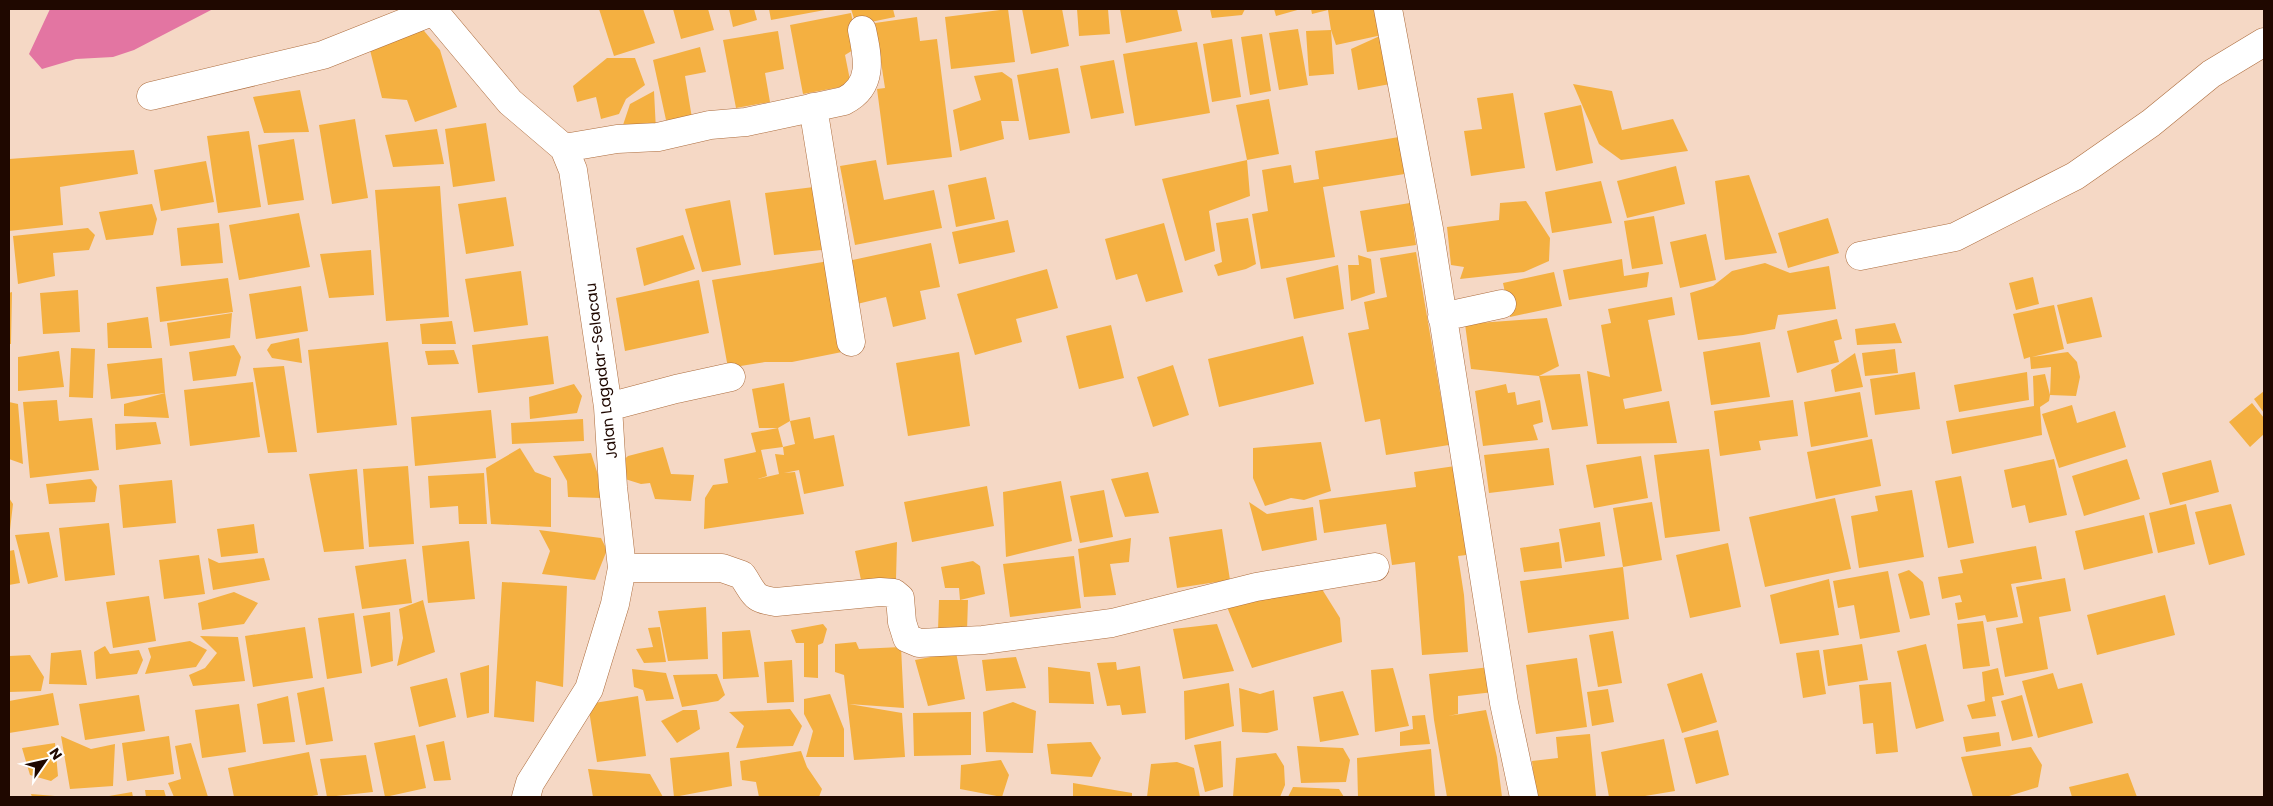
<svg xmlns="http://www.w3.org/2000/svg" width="2273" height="806" viewBox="0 0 2273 806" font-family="Poppins,sans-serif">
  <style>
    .forest { fill: #e375a2 }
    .building { fill: #f4b041 }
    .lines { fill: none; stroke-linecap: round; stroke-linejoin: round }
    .minor-casing { stroke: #ad6d3e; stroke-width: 29 }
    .minor { stroke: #fff; stroke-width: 28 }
    .labels { text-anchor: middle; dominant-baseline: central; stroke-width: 4; stroke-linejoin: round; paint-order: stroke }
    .street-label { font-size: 15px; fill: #1f0800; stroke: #fff }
  </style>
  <rect width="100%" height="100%" fill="#f5d8c5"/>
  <path class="forest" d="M50,9H213L134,50L113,57L76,59L42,69L29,54Z"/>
  <path class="building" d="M599,9H643L655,43L614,56Z
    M673,9H708L714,30L681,39Z
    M729,9H754L757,20L733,27Z
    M769,9H825V10L771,20Z
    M851,9H893L895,17L856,25Z
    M1008,9L1015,62L951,69L945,17Z
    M1022,9H1062L1069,46L1031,54Z
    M1077,9H1108L1110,34L1079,36Z
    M1120,9H1177L1182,31L1126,43Z
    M1210,9H1245L1242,15L1212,18Z
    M1274,9H1301L1276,16Z
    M1311,9H1376L1382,35L1390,84L1358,90L1351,49L1382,35L1336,45L1331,30L1328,10L1312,14Z
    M851,13L858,47L845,55L851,85L803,94L790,25Z
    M917,17L920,41L937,39L952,157L887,165L877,89L885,88L875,23Z
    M420,26L440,50L457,107L415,122L407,100L382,98L369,46Z
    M1298,29L1308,85L1279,90L1269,33Z
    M1331,30L1334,74L1309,76L1306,31Z
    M778,31L784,69L765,73L770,102L736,108L723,40Z
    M1262,34L1271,91L1250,95L1241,37Z
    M1232,39L1241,97L1212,102L1203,44Z
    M1197,42L1210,113L1135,126L1123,54Z
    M700,47L706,72L685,76L692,118L666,120L653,60Z
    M607,58H635L645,85L626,99L619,114L601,119L596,97L577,102L573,86Z
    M1114,60L1124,113L1091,119L1080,66Z
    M1058,68L1070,133L1029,140L1017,75Z
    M1002,72L1012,79L1019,121H1001L1004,139L960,151L953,110L981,100L974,76Z
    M1573,84L1612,91L1622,130L1673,119L1688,151L1621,160L1599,144Z
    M300,90L309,132L264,133L253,97Z
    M654,91L656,131L622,128L630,104Z
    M1513,93L1525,168L1471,176L1464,131L1482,129L1477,98Z
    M1269,99L1279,154L1247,160L1236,105Z
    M1581,105L1593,163L1556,171L1544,113Z
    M355,119L368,198L332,204L319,125Z
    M486,123L495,181L453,187L445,129Z
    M437,129L444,164L393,167L385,135Z
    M249,131L261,207L218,213L207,136Z
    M1405,136L1411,173L1323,187L1335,257L1261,269L1252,214L1268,211L1262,170L1291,165L1294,183L1319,179L1315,151Z
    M294,139L304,200L268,205L258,145Z
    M134,150L138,174L60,187L63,225L9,231V159Z
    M876,160L884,200L934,190L942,228L855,245L840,166Z
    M1247,160L1250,196L1209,211L1215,251L1185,261L1162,179Z
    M206,161L214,202L161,211L154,170Z
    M1676,166L1685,204L1627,218L1617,181Z
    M1749,175L1777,253L1725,260L1715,181Z
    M986,177L995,219L956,227L948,185Z
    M1601,181L1612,223L1552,233L1545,192Z
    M440,186L449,317L386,321L375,190Z
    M822,186L831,249L774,255L765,193Z
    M506,197L514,246L466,254L458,204Z
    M730,200L741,265L702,272L685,209Z
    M1526,201L1550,238L1549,261L1524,272L1460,279L1464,267L1451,265L1447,227L1499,220L1500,203Z
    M1410,203L1416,245L1367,252L1360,211Z
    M152,204L157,219L153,235L106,240L99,212Z
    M299,213L310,267L239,280L229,225Z
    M1654,216L1663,264L1632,269L1624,221Z
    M1248,218L1256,264L1246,269L1218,276L1214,265L1222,262L1216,223Z
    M1828,218L1839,253L1788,268L1778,233Z
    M1008,220L1015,252L959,264L952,232Z
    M219,223L223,263L181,266L177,228Z
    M1164,223L1183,292L1146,302L1137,274L1116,280L1105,239Z
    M88,228L95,235L89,250L53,253L55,276L18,284L13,236Z
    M1706,234L1716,280L1680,288L1670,242Z
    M683,235L695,269L644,286L636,248Z
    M931,243L940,287L920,291L926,319L893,327L886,297L857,304L848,261Z
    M371,250L374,295L329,298L320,254Z
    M1416,252L1449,445L1386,455L1380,419L1365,422L1348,333L1369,329L1364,302L1387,297L1380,258Z
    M1358,255L1371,259L1375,293L1351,301L1348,265H1359Z
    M1622,259L1624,276L1649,272L1647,287L1569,300L1563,270Z
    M829,261L847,351L792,362H765L728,368L712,280Z
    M1765,263L1790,273L1829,266L1836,309L1778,315L1775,329L1743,335L1698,340L1690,293L1713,286L1732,271Z
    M1338,265L1344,309L1294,319L1286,278Z
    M1047,269L1058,308L1016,319L1022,342L975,355L957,294Z
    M521,271L528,325L474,332L465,279Z
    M1554,272L1562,306L1510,317L1503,283Z
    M2033,277L2039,304L2016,310L2009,283Z
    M228,278L233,312L160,322L156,287Z
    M699,280L709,333L625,351L616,298Z
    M301,286L308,331L256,339L249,294Z
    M78,290L80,332L43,334L40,293Z
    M12,292L11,344H9V293Z
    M1672,297L1675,315L1648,320L1662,391L1623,399L1625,409L1669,401L1677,443L1597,444L1587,371L1610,377L1601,325L1611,323L1608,309Z
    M2092,297L2102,337L2067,344L2057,305Z
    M2054,305L2064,349L2032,357L2068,352L2077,362L2080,377L2076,396L2050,395L2051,367L2031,369L2030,357L2024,359L2013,314Z
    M232,313L230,338L170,346L167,323Z
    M148,317L152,348H108L107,323Z
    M1547,318L1559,366L1539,376L1471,369L1465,324Z
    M1837,319L1842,339L1834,341L1839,362L1797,373L1787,331Z
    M452,321L456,344H422L420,324Z
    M1895,323L1902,343L1857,345L1855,329Z
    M1111,325L1124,378L1079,389L1066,336Z
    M548,336L554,384L478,393L472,345Z
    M1303,336L1314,384L1219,407L1208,359Z
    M299,338L302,363L272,358L267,350L271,344Z
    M388,342L397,425L317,433L308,350Z
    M1760,342L1770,397L1711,405L1703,352Z
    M234,345L241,357L236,376L193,381L189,352Z
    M71,348L95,349L93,398L69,397Z
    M1895,349L1898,373L1865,376L1862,353Z
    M454,350L459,364L428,365L425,351Z
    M59,351L64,387L18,391V357Z
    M959,352L970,426L908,436L896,363Z
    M1855,353L1863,387L1835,392L1831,370Z
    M162,358L165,393L111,399L107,364Z
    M1173,365L1189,415L1153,427L1137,377Z
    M284,366L297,452L268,453L253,368Z
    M1915,372L1920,409L1875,415L1870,379Z
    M2027,372L2029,400L1959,412L1954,385Z
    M1580,374L1588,426L1552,430L1539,376Z
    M2045,374L2050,395L2049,401L2040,407L2042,435L1952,454L1946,421L2034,406L2033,376Z
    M253,382L260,437L190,446L184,390Z
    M784,383L790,421L778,428H759L752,389Z
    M574,384L582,396L577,413L530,419L529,397Z
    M1506,384L1508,393L1515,392L1517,405L1540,400L1543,422L1533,425L1538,440L1483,446L1475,391Z
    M2264,391V413L2254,399Z
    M1860,392L1868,437L1811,447L1804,402Z
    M165,393L169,418L124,416V404Z
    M57,400L59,421L92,418L99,470L30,478L23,402Z
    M1793,400L1798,436L1759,441L1761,450L1720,456L1714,411Z
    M9,402L18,404L23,464L9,459Z
    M2252,403L2264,418V434L2250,447L2229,422Z
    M2072,405L2077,423L2115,411L2126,447L2059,468L2042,414Z
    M491,410L496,458L415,466L411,417Z
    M810,417L814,439L834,435L844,486L804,494L799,470L784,473L795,472L804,514L704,529L705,498L713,485L728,483L724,459L756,452L751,433L778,428L783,447L761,450L767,476L758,479L779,474L775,454L784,455L783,447L795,444L790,421Z
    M583,419L584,441L512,444L511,423Z
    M156,422L161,444L116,450L115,424Z
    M1872,439L1881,486L1816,499L1807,452Z
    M1321,442L1331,491L1304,500L1291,498L1265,506L1253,478V448Z
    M663,447L671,474L694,475L691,501L655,499L650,483L641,484L625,479L618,465L628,456Z
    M520,448L535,472L551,478V527L491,524L486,468Z
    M1549,448L1554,485L1489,493L1484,455Z
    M1709,449L1720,531L1665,538L1654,455Z
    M591,453L598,475L602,498L568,497L567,481L553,456Z
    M1641,456L1648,498L1594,508L1586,465Z
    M2054,459L2067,515L2029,523L2025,505L2012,508L2004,470Z
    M2127,459L2140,499L2084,516L2072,476Z
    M2211,460L2219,492L2170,505L2162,473Z
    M1462,465L1475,554L1458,556L1464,595L1468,652L1422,655L1415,562L1392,565L1386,524L1324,533L1319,500L1416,487L1414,472Z
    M408,466L414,544L369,547L363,469Z
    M357,469L364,549L324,552L309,474Z
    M1148,472L1159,513L1125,517L1111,479Z
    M484,473L487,524H459L458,506L430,508L428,476Z
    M1961,476L1974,543L1948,548L1935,481Z
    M91,479L97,487L95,502L49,504L46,484Z
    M172,480L176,523L123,528L119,485Z
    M1061,481L1072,541L1006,557L1003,492Z
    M987,486L994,526L912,542L904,502Z
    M1104,490L1113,537L1080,543L1070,496Z
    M1912,490L1924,557L1859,568L1851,516L1878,511L1875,496Z
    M9,498L13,504L10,530H9Z
    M1835,498L1851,569L1765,587L1749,517Z
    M1249,502L1267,514L1313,507L1317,540L1262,551Z
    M1652,502L1662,560L1623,567L1613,508Z
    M2186,504L2195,544L2158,553L2149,513Z
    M2231,504L2245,555L2209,565L2195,512Z
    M2144,515L2153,553L2084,570L2075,531Z
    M1600,522L1605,556L1565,562L1559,529Z
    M109,523L115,575L65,581L59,528Z
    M254,524L258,553L221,557L217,529Z
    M1222,529L1230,580L1177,588L1169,537Z
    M539,530L601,538L607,550L595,580L542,574L550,551Z
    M49,532L58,577L28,584L15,535Z
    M1131,538L1129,562L1110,564L1116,595L1084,597L1078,549Z
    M469,541L475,599L428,603L422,546Z
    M897,542L896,579L861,580L855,551Z
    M1559,542L1562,568L1524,572L1520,548Z
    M1728,543L1741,607L1690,618L1676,555Z
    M2036,546L2042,579L2011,584L2018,617L1987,622L1985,615L1958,620L1955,603L1962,602L1960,595L1942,599L1938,577L1963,573L1960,560Z
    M14,550L20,583L9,585V551Z
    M199,555L205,594L164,599L159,560Z
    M1074,556L1081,608L1010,617L1003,564Z
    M208,558L219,563L264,558L270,580L213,590Z
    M406,559L412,603L362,609L355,566Z
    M973,561L980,566L985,594L960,600L959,588H945L941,567Z
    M1623,567L1629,619L1528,633L1520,581Z
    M1909,570L1923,582L1930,615L1910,619L1898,574Z
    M1888,571L1900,632L1860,639L1854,605L1838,608L1833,581Z
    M2065,578L2071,611L2039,617L2048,669L2005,677L1996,628L2023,623L2016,587Z
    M1829,579L1839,635L1780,644L1770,595Z
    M502,582L567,586L563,687L536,681L534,722L494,717Z
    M1320,586L1340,618L1342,642L1252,668L1227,607Z
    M234,592L258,603L244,624L202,630L198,603Z
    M2165,595L2175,635L2097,655L2087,615Z
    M149,596L156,641L113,648L106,602Z
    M423,600L435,652L397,666L403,638L399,609Z
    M939,600H968L967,631L938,630Z
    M706,607L708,659L668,661L658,611Z
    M390,612L393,661L371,667L363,616Z
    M354,613L362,673L327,679L318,618Z
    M1983,621L1990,666L1963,669L1957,624Z
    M823,624L827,629L823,643L818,645V678L804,677V643H796L791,630Z
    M1217,624L1234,671L1183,679L1173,629Z
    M305,627L313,678L253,687L245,636Z
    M660,627L666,662L644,663L636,649L653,647L648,628Z
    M750,630L759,677L723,679L722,632Z
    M1613,631L1622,683L1598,687L1589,635Z
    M200,636L238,637L245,681L193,686L189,675L205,668L217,653Z
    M190,641L207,650L196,667L145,674L151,657L148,648Z
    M856,642L859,649L901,647L904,708L849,704L902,713L905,757L854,760L844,675L835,672V644Z
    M1862,644L1868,680L1828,686L1823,650Z
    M1926,644L1944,721L1916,729L1897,651Z
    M105,646L110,654L139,650L143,660L137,674L96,679L94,652Z
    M81,650L87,685L49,684L51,653Z
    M1819,650L1826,694L1803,698L1796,653Z
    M956,652L965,699L928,706L915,660Z
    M30,655L44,677L41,691L9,692V656Z
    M1016,657L1026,688L986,691L982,660Z
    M1577,658L1587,727L1536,734L1526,665Z
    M792,660L794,702L767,703L764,662Z
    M1116,662L1117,670L1140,666L1146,713L1122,715L1120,705L1107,706L1097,663Z
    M489,665V713L467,718L460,673Z
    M1048,667L1090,672L1094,704L1049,703Z
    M1490,667L1494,692L1458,696V714L1448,716L1486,710L1497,757L1502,797H1447L1434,720L1429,674Z
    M1393,668L1409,726L1375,732L1371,670Z
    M1998,668L2004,695L1992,697L1996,716L1972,719L1967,705L1985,701L1982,672Z
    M632,669L666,673L674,699L646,701L643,690L634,687Z
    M1702,673L1717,722L1682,733L1667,684Z
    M2053,673L2058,689L2082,683L2093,723L2038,738L2022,681Z
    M717,674L725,695L718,701L682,707L673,675Z
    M447,678L456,717L419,727L410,687Z
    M1891,682L1898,752L1876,754L1873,723L1863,724L1859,685Z
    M1229,683L1234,726L1185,740L1184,691Z
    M324,687L333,741L306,745L297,693Z
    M1239,688L1260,694L1274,690L1278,730L1267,733L1242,732Z
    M1608,689L1614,722L1592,726L1587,692Z
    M1343,691L1359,735L1320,742L1313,697Z
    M53,693L59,725L9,733V701Z
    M830,694L844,729V757H806L813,731L804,714V699Z
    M139,695L145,731L85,740L79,704Z
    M2022,695L2033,736L2012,741L2001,701Z
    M288,696L295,742L263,744L257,704Z
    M638,696L646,756L597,762L588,704Z
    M1013,702L1036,711L1033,753L986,752L983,712Z
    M239,704L246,752L202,758L195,710Z
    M790,709L802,726L793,746L736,748L744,726L729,712Z
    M683,710H697L700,729L677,743L661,721Z
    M971,712V755L914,756L913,713Z
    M1425,715L1430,744L1400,746V732L1413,729L1412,716Z
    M1718,730L1729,775L1696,784L1684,738Z
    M1999,732L2001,746L1966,752L1963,737Z
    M1590,734L1596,796L1536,797L1532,761L1558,758L1556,737Z
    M415,735L426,788L385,797L374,743Z
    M61,736L91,749L115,744L113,786L70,789Z
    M169,736L174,774L127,781L122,743Z
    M1664,739L1675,791L1639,797H1609L1601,752Z
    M444,741L451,780L434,781L426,745Z
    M1221,741L1223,787L1205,792L1194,745Z
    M1091,742L1101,758L1092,777L1051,774L1047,744Z
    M55,743L58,776L51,781L30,775L22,748Z
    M191,743L208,797H174L168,783L181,779L175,746Z
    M1297,746L1343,748L1350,760L1346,782L1301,783Z
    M2031,747L2042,765L2038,787L2006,797H1973L1961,757Z
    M1431,749L1435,797H1358L1357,758Z
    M801,751L807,767L822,789L819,797H759L756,782L742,780L740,761Z
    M309,752L318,795L306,797H234L228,768Z
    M729,752L732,786L674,797L670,758Z
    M1276,753L1284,766L1285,785L1280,797H1233L1236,758Z
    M366,755L373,792L327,797L320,759Z
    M1001,760L1009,775L1002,797L960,789L961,765Z
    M1177,762L1194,768L1200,797H1147L1151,764Z
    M588,769L650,774L663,797H593Z
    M2128,773L2137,797H2072L2069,787Z
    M1073,783L1132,793V797H1073Z
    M1293,787L1339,789L1344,797H1288Z
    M145,790H164L166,797H146Z
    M132,792L133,797H110L109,796Z
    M31,794L55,796V797H32Z"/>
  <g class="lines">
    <g class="minor-casing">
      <path id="minor" d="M432,9L510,102L564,148L573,170L608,407L613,487L622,568L615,604L589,689L530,783L526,797
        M1388,9L1429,229L1504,703L1524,797
        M151,96L323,55L434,11
        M813,107L851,342
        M564,148L617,139L658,137L710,125L746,122L844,101C874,86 868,58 862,30
        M1860,256L1955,237L2075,176L2151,123L2211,74L2264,42
        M1442,317L1502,304
        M608,407L676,389L731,377
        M622,568H722L742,575C755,594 752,599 776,602L880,592L894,593L900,598L902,622L907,638L919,643L983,640L1112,623L1256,587L1375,567"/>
    </g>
    <use href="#minor" class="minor"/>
  </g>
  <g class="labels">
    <g class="street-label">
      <text transform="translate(601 371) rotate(-97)">Jalan Lagadar-Selacau</text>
    </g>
  </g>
  <rect width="2273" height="806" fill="none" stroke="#1f0800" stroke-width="20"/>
  <g transform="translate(45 761) rotate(56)" stroke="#ffffff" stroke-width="4" paint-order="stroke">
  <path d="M0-4L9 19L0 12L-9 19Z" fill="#1f0800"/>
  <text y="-8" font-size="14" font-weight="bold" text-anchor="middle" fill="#1f0800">N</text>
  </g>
</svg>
